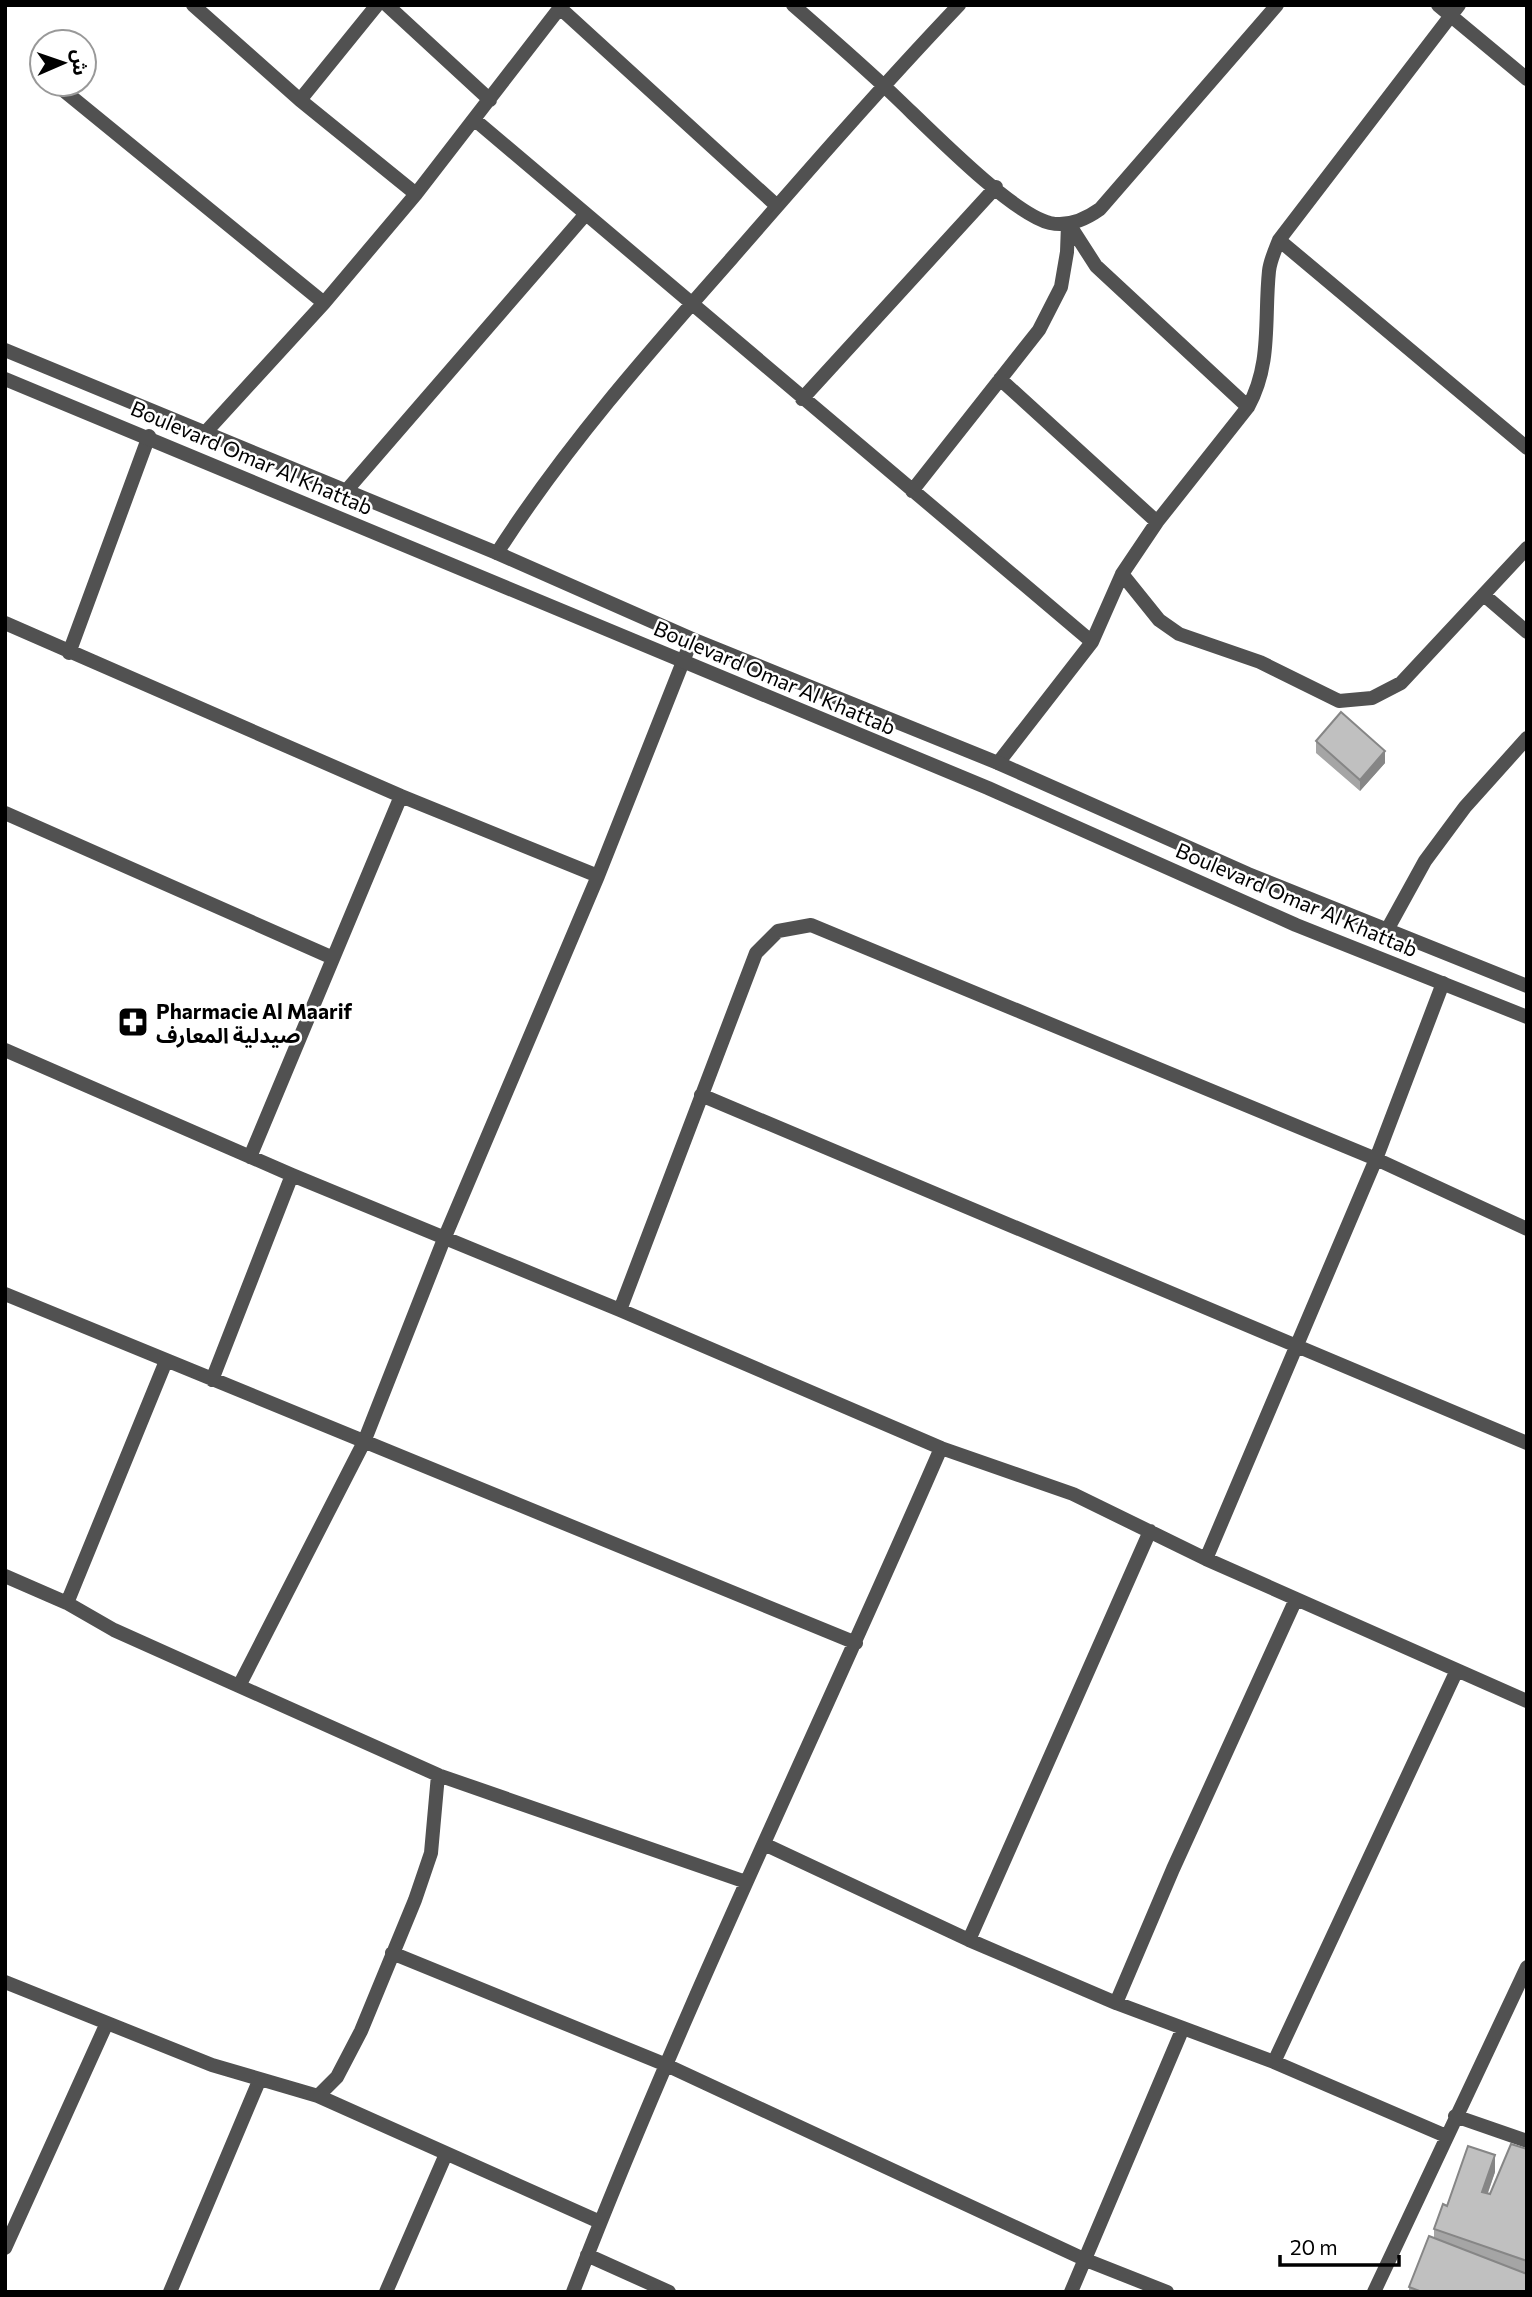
<svg xmlns="http://www.w3.org/2000/svg" width="1532" height="2297" viewBox="0 0 1532 2297" font-family="Commissioner,'Noto Sans Arabic',sans-serif">
  <style>
    .lines { fill: none; stroke-linecap: round; stroke-linejoin: round }
    .minor { stroke: #515151; stroke-width: 14 }
    .tertiary { stroke: #515151; stroke-width: 14 }
    .wall { fill: #a5a5a5 }
    .shaded-wall { fill: #868686 }
    .building { fill: #c0c0c0; stroke: #868686; stroke-width: 2 }
    .labels { text-anchor: middle; dominant-baseline: central; stroke-width: 5; stroke-linejoin: round; paint-order: stroke }
    .street-label { font-size: 21px; fill: #000; stroke: #fff }
    .poi-label { font-size: 21px; font-weight: bold; fill: #000; stroke: #fff; text-anchor: start }
  </style>
  <rect width="100%" height="100%" fill="#fff"/>
  <g class="lines">
    <path class="minor" d="M193,5L300,100L416,194
      M387,5L490,100
      M793,5C824,32 855,59 885,87C920,119 1009,213 1050,223C1069,227 1086,219 1100,209L1277,5
      M1438,5L1527,79
      M560,8L777,206
      M63,90L324,303
      M300,100L377,5
      M475,120L1092,642
      M1069,224L1096,266L1248,407
      M1279,240L1527,448
      M1000,379L1157,522
      M802,399L996,187
      M204,434L324,303L416,194L562,5
      M346,491L585,215
      M912,491L1039,330L1061,287L1067,252L1068,224
      M497,553C565,447 648,353 732,258C806,173 881,87 959,5
      M1122,574L1159,620L1179,634L1260,662L1339,701L1372,698L1401,683L1527,548
      M1484,595L1527,632
      M5,623L401,796L598,876
      M69,653L149,436
      M998,763L1092,642L1122,574L1157,522L1248,407C1272,364 1264,319 1269,271C1270,261 1275,250 1279,240L1459,5
      M5,813L333,958
      M1387,930L1425,861L1465,807L1527,738
      M5,1050L292,1175L620,1310L941,1448L1073,1494L1206,1559L1527,1701
      M701,1095L1527,1443
      M250,1157L401,796
      M5,1294L856,1643
      M620,1310L756,953L778,931L811,925L1376,1159L1527,1229
      M212,1380L292,1175
      M1206,1559L1376,1159L1443,983
      M5,1576L67,1603L114,1630L438,1775L431,1853L415,1900L361,2031L337,2077L318,2096L212,2065L5,1982
      M67,1603L166,1361
      M239,1686L364,1442L444,1239L598,876L692,639
      M438,1775L746,1882
      M764,1844L969,1940L1116,2003L1274,2062L1446,2136
      M969,1940L1150,1531
      M392,1953L664,2064L1086,2260L1167,2292
      M1116,2003L1173,1869L1296,1599
      M1274,2062L1457,1670
      M318,2096L600,2222
      M1455,2116L1527,2141
      M5,2248L106,2025
      M587,2255L669,2292
      M170,2292L259,2081
      M386,2292L446,2154
      M573,2292C684,2005 819,1729 941,1448
      M1071,2292L1183,2028
      M1374,2292L1527,1967"/>
    <path class="tertiary" d="M5,350L497,553L692,639L998,763L1248,874L1527,986
      M5,379L988,788L1296,925L1527,1017"/>
  </g>
  <path class="wall" d="M1316,741L1385,763L1360,791L1316,753Z
    M1527,2149V2292H1409V2287L1434,2238V2229L1447,2206L1495,2172L1488,2193L1490,2194Z"/>
  <path class="shaded-wall" d="M1385,751V763L1360,791V780Z
    M1495,2155V2172L1482,2209V2192Z"/>
  <path class="building" d="M1341,712L1385,751L1360,780L1316,741Z
    M1511,2144L1527,2149V2261L1434,2229L1443,2204L1447,2206L1468,2146L1495,2155L1482,2192L1490,2194Z
    M1429,2236L1527,2274V2292H1422L1409,2287Z"/>
  <defs>
    <g id="pharmacy-square" transform="scale(1.575)"><rect x="-9" y="-9" width="18" height="18" rx="4" fill="#000" stroke="#fff"/><path d="M-2-6h4v4h4v4h-4v4h-4v-4h-4v-4h4Z" fill="#fff"/></g>
  </defs>
  <g fill-rule="evenodd">
    <use href="#pharmacy-square" x="133" y="1022"/>
  </g>
  <g class="labels">
    <g class="street-label">
      <text transform="translate(252 457) rotate(23)">Boulevard Omar Al Khattab</text>
      <text transform="translate(775 677) rotate(23)">Boulevard Omar Al Khattab</text>
      <text transform="translate(1297 899) rotate(23)">Boulevard Omar Al Khattab</text>
    </g>
    <g class="poi-label">
      <text x="156" y="1010">Pharmacie Al Maarif<tspan x="156" dy="24">صيدلية المعارف</tspan></text>
    </g>
  </g>
  <rect width="1532" height="2297" fill="none" stroke="#000000" stroke-width="14"/>
  <g transform="translate(63 63) rotate(88)"><circle r="33" fill="#ffffff" stroke="#999999" stroke-width="2"/>
  <path d="M0-5L12 26L0 18L-12 26Z" fill="#000000"/>
  <text y="-10" font-size="19" font-weight="bold" text-anchor="middle" fill="#000000">ش</text>
  </g>
  <path d="M1280 2255v10h119v-10" fill="none" stroke="#000000" stroke-width="3.5"/>
  <text x="1290" y="2255" font-size="21" fill="#000000" stroke="#ffffff" stroke-width="5" paint-order="stroke">20 m</text>
</svg>
